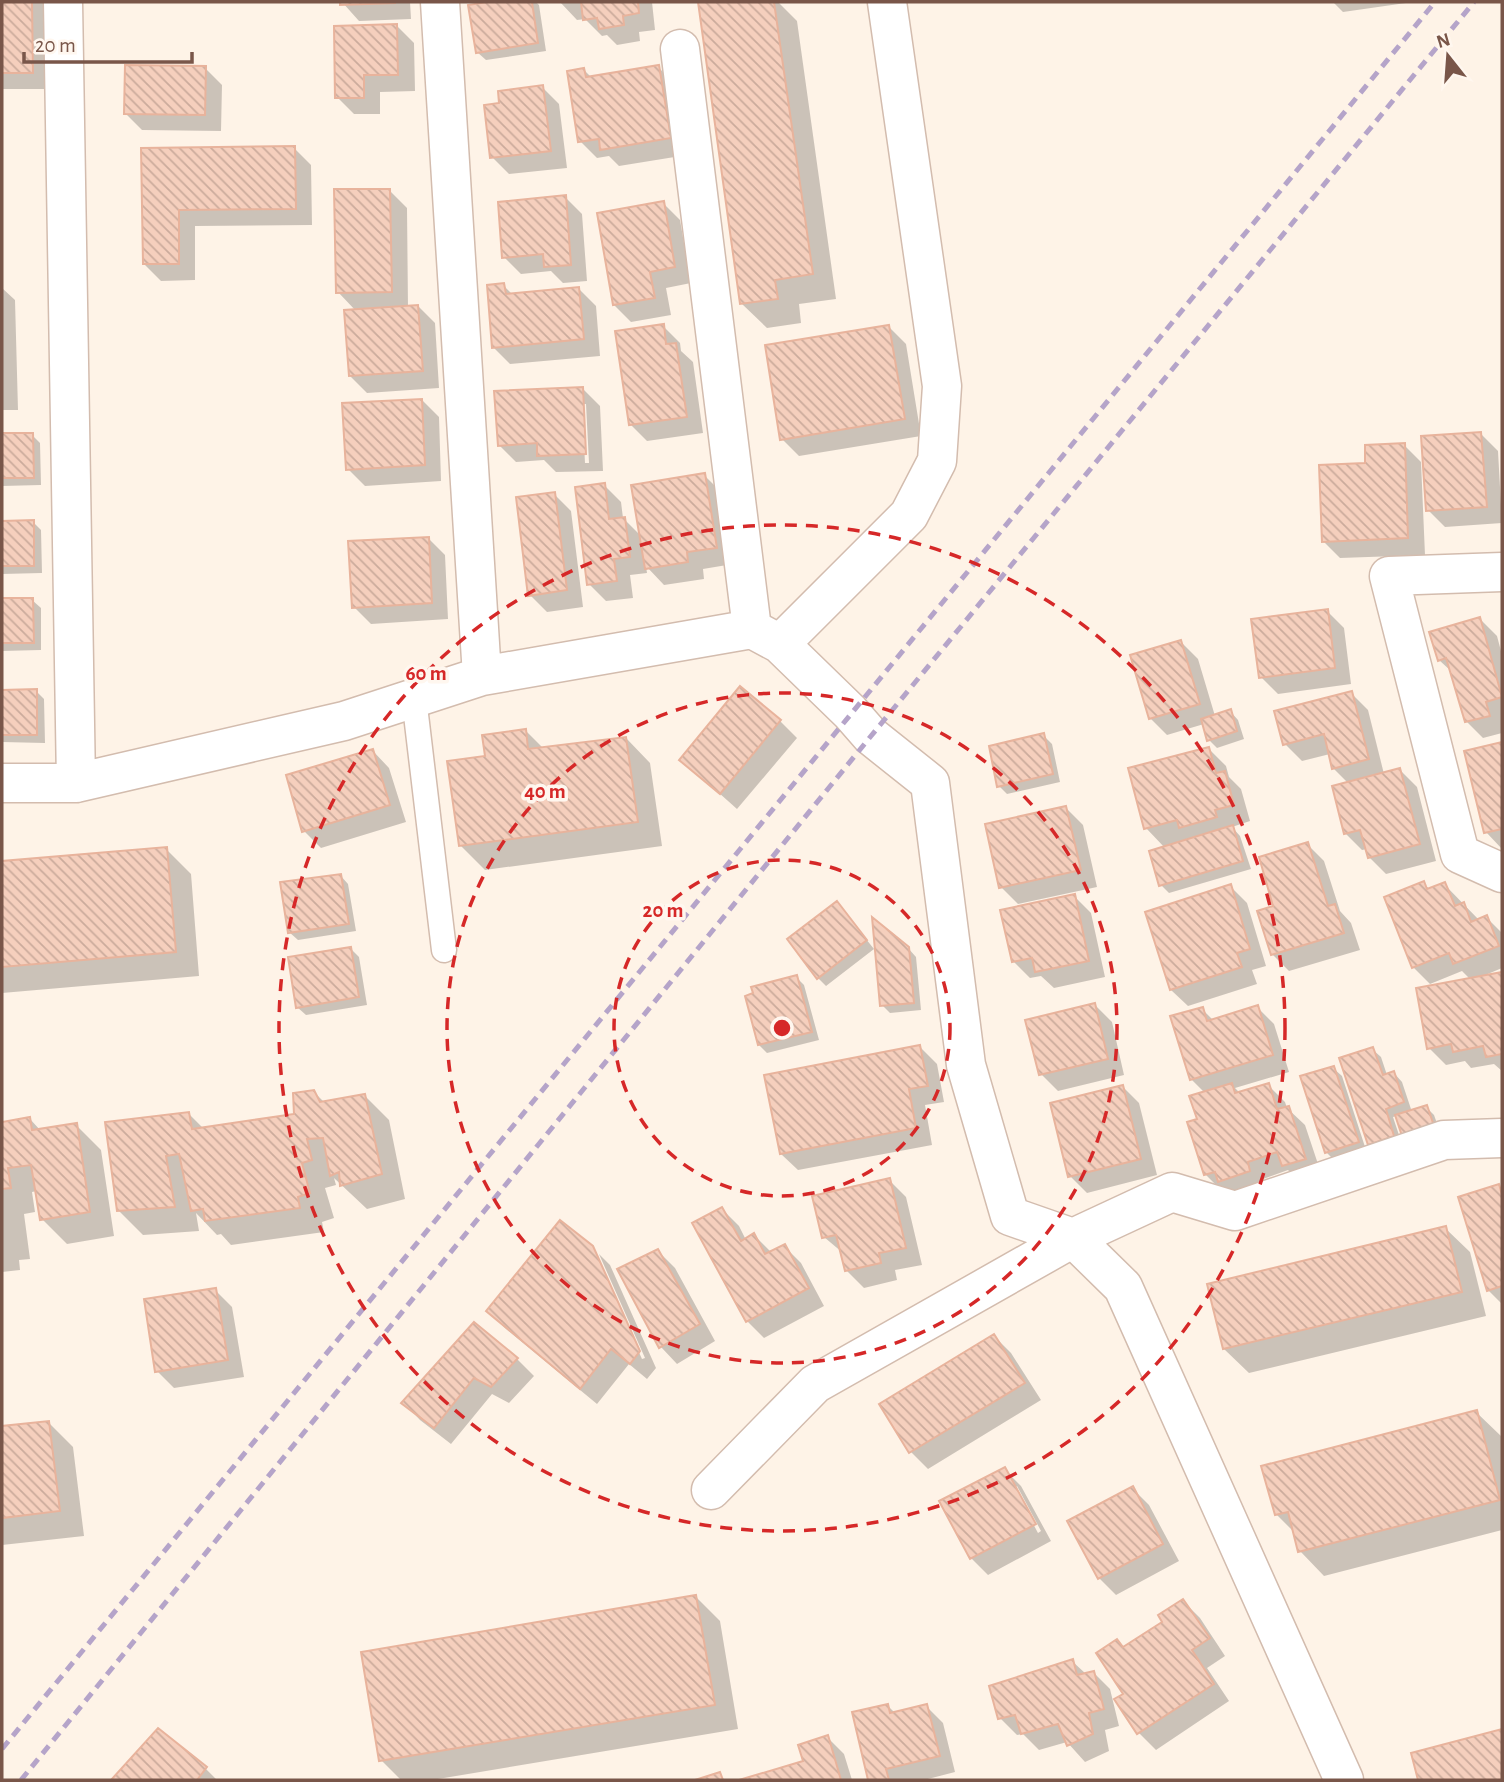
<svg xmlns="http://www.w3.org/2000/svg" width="1504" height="1782" viewBox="0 0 1504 1782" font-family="'Alegreya Sans',sans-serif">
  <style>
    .shadow { fill: #0003; fill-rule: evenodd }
    .building { fill: url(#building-back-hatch); stroke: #e8b39c; stroke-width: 2 }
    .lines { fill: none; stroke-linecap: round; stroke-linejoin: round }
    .service-casing { stroke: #d3bcae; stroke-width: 27 }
    .minor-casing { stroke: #d3bcae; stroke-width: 41 }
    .service { stroke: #fff; stroke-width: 24 }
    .minor { stroke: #fff; stroke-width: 38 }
    .rail { stroke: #b5a4c9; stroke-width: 5; stroke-dasharray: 10 7; stroke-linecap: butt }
    .ring { fill: none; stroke: #d62828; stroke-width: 3.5; stroke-dasharray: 12 9 }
    .centre { fill: #d62828; stroke: #fff7ef; stroke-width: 3.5 }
    .ring-label { font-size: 21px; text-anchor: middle; font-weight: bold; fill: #d62828; stroke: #fff7ef; stroke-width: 7; stroke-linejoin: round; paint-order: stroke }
  </style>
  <defs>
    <pattern id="building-back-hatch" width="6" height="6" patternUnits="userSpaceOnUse" patternTransform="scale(1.75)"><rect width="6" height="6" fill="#f5cfbd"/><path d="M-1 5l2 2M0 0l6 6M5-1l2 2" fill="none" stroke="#cbab9c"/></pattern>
  </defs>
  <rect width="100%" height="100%" fill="#fef3e7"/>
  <path class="shadow" d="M2,2H42L49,9V89H2Z
    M342,2H410L411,19L359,21Z
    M499,2H536L539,5L546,51L486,60L477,52L470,6Z
    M560,2H652L655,30L639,32L640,41L617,45L607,35L602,36L585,19L577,20Z
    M700,2H778L797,21L836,299L799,304L801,323L767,328L742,304Z
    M1333,2H1406V3L1343,12Z
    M397,26L414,43L415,91L380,92V114H354L337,97Z
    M658,67L675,84L687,155L619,166L609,156L597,158L580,141L584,70L592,78Z
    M205,68L222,85L221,131L142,130L125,113Z
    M542,87L559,104L567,168L509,174L492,157L501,105Z
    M294,148L311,165L312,225L195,226V280L161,281L144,264L143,150Z
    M390,191L407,208L408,307L418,306L435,323L439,388L367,393L350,376L356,311L338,292Z
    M565,197L582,214L587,281L563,283L551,271L521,274L504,257Z
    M663,203L680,220L691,283L666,288L671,315L631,322L614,305Z
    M503,285L513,295L579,289L596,306L600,356L510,364L493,347Z
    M2,288L15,300L18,410H2Z
    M663,326L680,343L681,351L693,362L703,433L647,441L630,424Z
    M889,327L906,344L921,436L799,456L782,439Z
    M583,389L600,406L603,471L556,472L544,460L516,462L499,445ZM582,404H586L589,463H585Z
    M422,400L439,417L441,481L365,486L348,469Z
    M1481,434L1498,451L1502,523L1445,527L1428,510Z
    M2,435H32L40,443L41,485L2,486Z
    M1404,445L1421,462L1425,555L1340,558L1323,541L1367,465Z
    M704,475L721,492L733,564L703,569L704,579L664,585L646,566L647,573L630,575L633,598L606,601L589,584L604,485L621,502L623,518L642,537Z
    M554,494L571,511L583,607L547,612L530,595Z
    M33,522L41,530L42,573L2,574V523Z
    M428,538L445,555L448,619L371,624L354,607Z
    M2,600H32L41,608V650L2,651Z
    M1327,611L1344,628L1351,684L1278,694L1261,677Z
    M1480,619L1497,636L1502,655V733L1483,738L1466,721L1452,672L1439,660Z
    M1181,642L1198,659L1215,716L1230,711L1238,720L1244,739L1217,748L1209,740L1204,724L1167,735L1150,718Z
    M36,691L44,699L45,743L2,742V692Z
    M1351,693L1368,710L1384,774L1400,770L1417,787L1436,861L1386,874L1369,857L1367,849L1362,850L1345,833L1349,784L1333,768L1330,754L1302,761L1285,744Z
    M780,721L797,738L737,809L682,760Z
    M525,730L544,749L626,738L650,763L662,846L485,870L460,845L487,757Z
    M1043,735L1052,744L1060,782L1007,794L999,786Z
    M1502,744V849L1486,832L1467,752Z
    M1209,749L1226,766L1229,777L1241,789L1250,821L1232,827L1240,836L1251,869L1169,893L1161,885L1165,848L1146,828Z
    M373,751L389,768L406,822L321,848L304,831Z
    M1066,808L1083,825L1097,887L1018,904L1001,887Z
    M1307,844L1324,861L1340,911L1351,923L1360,950L1289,971L1272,954Z
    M166,849L191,874L199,976L2,993V863Z
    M340,875L348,884L356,931L298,940L289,932Z
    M1423,883L1430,890L1444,884L1479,920L1486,917L1502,933V968L1483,976V977L1502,974V1071L1494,1064L1471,1068L1465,1061L1446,1065L1429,1048L1471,980L1462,971L1430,984L1413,967Z
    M1230,886L1247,903L1266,966L1252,970L1257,984L1188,1006L1171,990Z
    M1074,896L1091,913L1105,977L1054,988L1041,976L1030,978L1013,961Z
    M837,903L874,949L826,986L818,978Z
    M908,948L916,957L921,1010L890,1013L882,1005Z
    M351,949L359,957L367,1005L306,1015L297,1007Z
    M796,977L804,985L819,1040L767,1053L759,1045Z
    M1095,1005L1112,1022L1124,1075L1058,1091L1041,1074Z
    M1257,1007L1274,1024L1289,1072L1235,1088L1240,1093L1268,1085L1285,1102L1287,1108L1305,1125L1322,1176L1300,1182L1288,1170L1263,1179L1266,1188L1236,1198L1222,1191L1205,1174L1199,1120L1205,1093L1192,1080L1202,1009L1214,1021Z
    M920,1047L937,1064L944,1102L925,1105L932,1145L798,1170L781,1154Z
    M1372,1049L1381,1057L1387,1075L1394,1073L1402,1082L1412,1112L1426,1107L1434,1115L1444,1143L1397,1116L1393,1117L1402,1144L1377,1152L1369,1144Z
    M1333,1068L1342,1076L1366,1150L1334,1160L1326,1152Z
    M1122,1086L1139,1103L1157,1175L1087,1193L1070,1176Z
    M314,1092L325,1103L364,1095L389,1120L405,1199L367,1209L334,1178L336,1185L325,1188L334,1218L322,1222L324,1232L231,1245L221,1234L217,1235L196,1213L199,1231L143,1235L118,1210L189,1114L204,1129L296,1116Z
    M30,1119L41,1131L76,1125L101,1150L114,1236L67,1244L42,1219L37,1191L32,1192L35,1212L24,1214L30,1259L19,1260L20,1270L2,1272V1150H4L2,1123Z
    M889,1180L906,1197L922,1265L895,1270L897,1280L864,1288L847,1271L843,1253L824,1237Z
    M1498,1186L1502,1190V1304L1488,1290Z
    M722,1209L739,1226L746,1240L754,1235L772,1253L784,1246L801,1263L824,1306L764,1338L747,1321Z
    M1445,1228L1470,1252L1486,1316L1249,1373L1224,1349Z
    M593,1250L642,1359L645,1358L599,1254L610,1265L656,1368L647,1379L629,1364L597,1404L505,1328L488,1311Z
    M658,1251L675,1268L715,1341L677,1364L661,1347Z
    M215,1290L232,1307L244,1377L174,1388L157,1371Z
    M474,1324L517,1359L534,1376L509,1403L492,1394L451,1444L420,1420L404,1403Z
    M994,1336L1011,1353L1041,1400L928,1469L911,1452Z
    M1476,1412L1501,1436L1502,1442V1530L1324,1576L1300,1551L1295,1533L1276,1514Z
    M48,1422L73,1447L84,1536L2,1545V1428Z
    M1004,1469L1021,1486L1051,1541L988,1575L971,1558ZM1013,1486H1017L1041,1531L1038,1533Z
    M1132,1488L1149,1505L1179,1561L1116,1595L1099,1578Z
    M696,1597L720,1621L738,1729L432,1780H401L381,1760Z
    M1183,1601L1200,1618L1225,1656L1207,1668L1229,1701L1156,1750L1139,1733L1116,1700L1125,1694L1124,1649L1165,1622Z
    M1072,1661L1086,1674L1094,1673L1110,1689L1119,1726L1105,1730L1109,1751L1085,1762L1067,1742L1039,1750L1023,1734L1017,1735L1000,1718Z
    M887,1705L895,1713L926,1706L943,1723L955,1772L924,1780H870L854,1714Z
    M158,1731L205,1768L217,1780H113Z
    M1502,1731V1780H1420L1413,1755Z
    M827,1737L844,1754L852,1780H745L805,1763Z"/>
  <path class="building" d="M2,2H32L33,73H2Z
    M340,2H395V3L340,5Z
    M487,2H532L538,43L476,53L468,5Z
    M581,2H638L639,13L623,16L624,25L599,29L597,18L583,20Z
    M698,2H774L813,274L775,280L778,299L740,304Z
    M397,24L398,75H364V98H335L334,26Z
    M125,65L206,66L205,115L124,114Z
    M659,65L671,138L600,150L599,139L578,142L567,71L584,68L586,77Z
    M543,85L551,151L490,158L484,105L499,103L498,91Z
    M295,146L296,209L179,210V264H143L141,148Z
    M334,189H390L392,292L336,293Z
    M566,195L571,265L544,267L543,254L502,258L498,202Z
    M664,201L675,267L650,272L655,298L613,305L597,213Z
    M504,283L506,294L579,287L584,339L492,348L487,285Z
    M418,305L423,371L349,376L344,310Z
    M664,324L666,344L676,343L687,417L629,425L615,331Z
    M889,325L905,419L780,440L765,345Z
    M583,387L586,454L537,456V443L498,446L494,391Z
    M422,399L425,465L346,470L342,403Z
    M1481,432L1487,507L1426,511L1421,436Z
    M2,433H33L34,478H2Z
    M1405,443L1408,538L1322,542L1319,465L1365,463V445Z
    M705,473L717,548L687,552L688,562L645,569L631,485Z
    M605,483L609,519L625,517L630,557L614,559L617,581L587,585L575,487Z
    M555,492L567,590L528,596L516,497Z
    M34,520V566H2V521Z
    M429,537L432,603L352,608L348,541Z
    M2,598H33L34,643H2Z
    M1328,609L1335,668L1259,678L1251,619Z
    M1480,617L1502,697L1486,702L1490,716L1465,722L1446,658L1438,661L1429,632Z
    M1181,640L1200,704L1149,719L1130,655Z
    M740,686L781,720L720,794L679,760Z
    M37,689V735H2V690Z
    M1352,691L1369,759L1332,769L1324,734L1283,745L1274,711Z
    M1231,709L1237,731L1207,741L1201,719Z
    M526,729L528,749L626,737L638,822L459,846L447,761L485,756L482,735Z
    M1044,733L1053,774L997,787L989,746Z
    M1502,742V829L1484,833L1464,751Z
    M1209,747L1216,773L1225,771L1234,805L1215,810L1217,817L1179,828L1177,820L1144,829L1128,768Z
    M373,749L390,805L302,832L286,775Z
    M1400,768L1420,844L1368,858L1360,830L1344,834L1332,786Z
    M1066,806L1081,870L999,888L985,824Z
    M1233,825L1243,861L1159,886L1149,851Z
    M1308,842L1328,906L1335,904L1344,933L1271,955L1257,911L1273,906L1259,857Z
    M167,847L176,952L2,967V861Z
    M341,874L349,924L288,933L280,882Z
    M1424,881L1427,889L1445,882L1455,906L1464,902L1471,922L1487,915L1499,946L1453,964L1449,953L1412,968L1384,897Z
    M1231,884L1250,949L1237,953L1242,967L1170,990L1145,912Z
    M1075,894L1089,961L1035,972L1032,958L1012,962L1000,910Z
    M837,901L867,940L817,979L787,939Z
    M872,917L909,947L914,1003L880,1006Z
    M351,947L359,997L296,1008L288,957Z
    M1502,972V1054L1486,1057L1483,1046L1453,1052L1451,1044L1427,1049L1416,988Z
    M797,975L812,1032L758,1045L745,996L753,993L751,987Z
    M1095,1003L1108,1059L1039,1075L1025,1020Z
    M1258,1005L1273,1055L1190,1080L1170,1016L1203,1007L1207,1021Z
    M920,1045L928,1086L909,1089L916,1128L780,1154L764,1075Z
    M1373,1047L1383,1075L1394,1071L1404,1102L1386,1109L1394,1136L1368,1145L1339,1058Z
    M1334,1066L1359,1142L1325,1153L1300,1076Z
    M1232,1083L1235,1093L1269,1083L1277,1109L1289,1106L1306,1159L1282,1166L1277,1152L1248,1162L1250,1171L1218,1182L1215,1172L1204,1175L1187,1122L1197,1119L1189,1096Z
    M1123,1085L1141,1159L1068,1177L1050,1103Z
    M314,1090L320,1102L365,1094L382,1174L340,1186L339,1172L330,1176L323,1138L307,1139L312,1160L302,1163L310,1193L298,1197L300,1208L205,1221L203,1209L191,1211L179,1154L166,1156L175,1207L117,1211L105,1122L189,1112L192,1129L294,1114L293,1093Z
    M1427,1105L1437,1135L1405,1145L1395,1115Z
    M30,1117L32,1130L77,1123L90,1212L40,1220L31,1165L8,1168L11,1188L2,1189V1122Z
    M890,1178L906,1248L879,1253L881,1263L845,1271L836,1235L822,1238L812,1196Z
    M1499,1184L1502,1195V1286L1487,1291L1458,1197Z
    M722,1207L741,1241L754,1233L765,1254L785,1244L809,1288L746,1322L692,1223Z
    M560,1220L593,1246L640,1351L630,1364L611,1349L580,1389L486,1311Z
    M1446,1226L1462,1292L1223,1349L1207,1284Z
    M658,1249L700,1324L659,1348L617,1269Z
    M216,1288L228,1360L155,1372L144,1299Z
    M474,1322L518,1358L491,1387L474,1378L434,1428L401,1403Z
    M994,1334L1025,1383L909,1453L879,1404Z
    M1477,1410L1500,1500L1298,1552L1288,1512L1275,1515L1261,1466Z
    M49,1421L60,1511L2,1518V1426Z
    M1005,1467L1036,1524L970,1559L939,1501Z
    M1133,1486L1163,1544L1098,1579L1067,1521Z
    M696,1595L715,1705L379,1761L361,1652Z
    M1183,1599L1210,1638L1192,1650L1214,1684L1137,1734L1114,1699L1123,1694L1096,1653L1117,1639L1123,1647L1162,1622L1158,1615Z
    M1073,1659L1077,1675L1094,1671L1104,1709L1089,1713L1093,1734L1067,1746L1058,1724L1021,1734L1015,1715L998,1719L989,1686Z
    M888,1704L890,1713L927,1704L940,1756L886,1769L889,1780H868L852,1712Z
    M158,1728L207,1767L197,1780H111Z
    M1502,1729V1780H1418L1411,1753Z
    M828,1735L841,1780H739L803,1761L798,1745Z
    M720,1772L723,1780H695Z"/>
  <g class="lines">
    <g class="service-casing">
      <path id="service" d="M414,698L444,950"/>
    </g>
    <g class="minor-casing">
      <path id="minor" d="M63,2L76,783
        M440,2L482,676
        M680,49L752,629
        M1502,572L1389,576L1460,854L1502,873
        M780,644L909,515L937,461L942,386L887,2
        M2,783H76L344,721L482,676L752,629L780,644L850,712L871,736L930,783L966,1065L1010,1216L1073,1238L1123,1287L1344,1780
        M711,1490L815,1384L1073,1238L1172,1192L1235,1211L1444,1140L1502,1138"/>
    </g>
    <use href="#service" class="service"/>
    <use href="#minor" class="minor"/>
    <path class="rail" d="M2,1749L1435,2
      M21,1780L871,736L1474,2"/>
  </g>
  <g class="ring">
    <circle cx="782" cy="1028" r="168"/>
    <circle cx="782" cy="1028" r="335"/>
    <circle cx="782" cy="1028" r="503"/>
  </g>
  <circle cx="782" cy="1028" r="10" class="centre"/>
  <g class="ring-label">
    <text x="426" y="680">60 m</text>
    <text x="545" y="798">40 m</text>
    <text x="663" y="917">20 m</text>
  </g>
  <rect width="1504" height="1782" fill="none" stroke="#795649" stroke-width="7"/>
  <g transform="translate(1448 56) rotate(343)" stroke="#fff7ef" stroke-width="5" paint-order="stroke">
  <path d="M0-5L12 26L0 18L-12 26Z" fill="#795649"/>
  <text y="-10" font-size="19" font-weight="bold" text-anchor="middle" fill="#795649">N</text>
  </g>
  <path d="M24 52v10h168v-10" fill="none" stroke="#795649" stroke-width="3.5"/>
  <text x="35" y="52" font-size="21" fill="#795649" stroke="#fff7ef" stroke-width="5" paint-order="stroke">20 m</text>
</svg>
